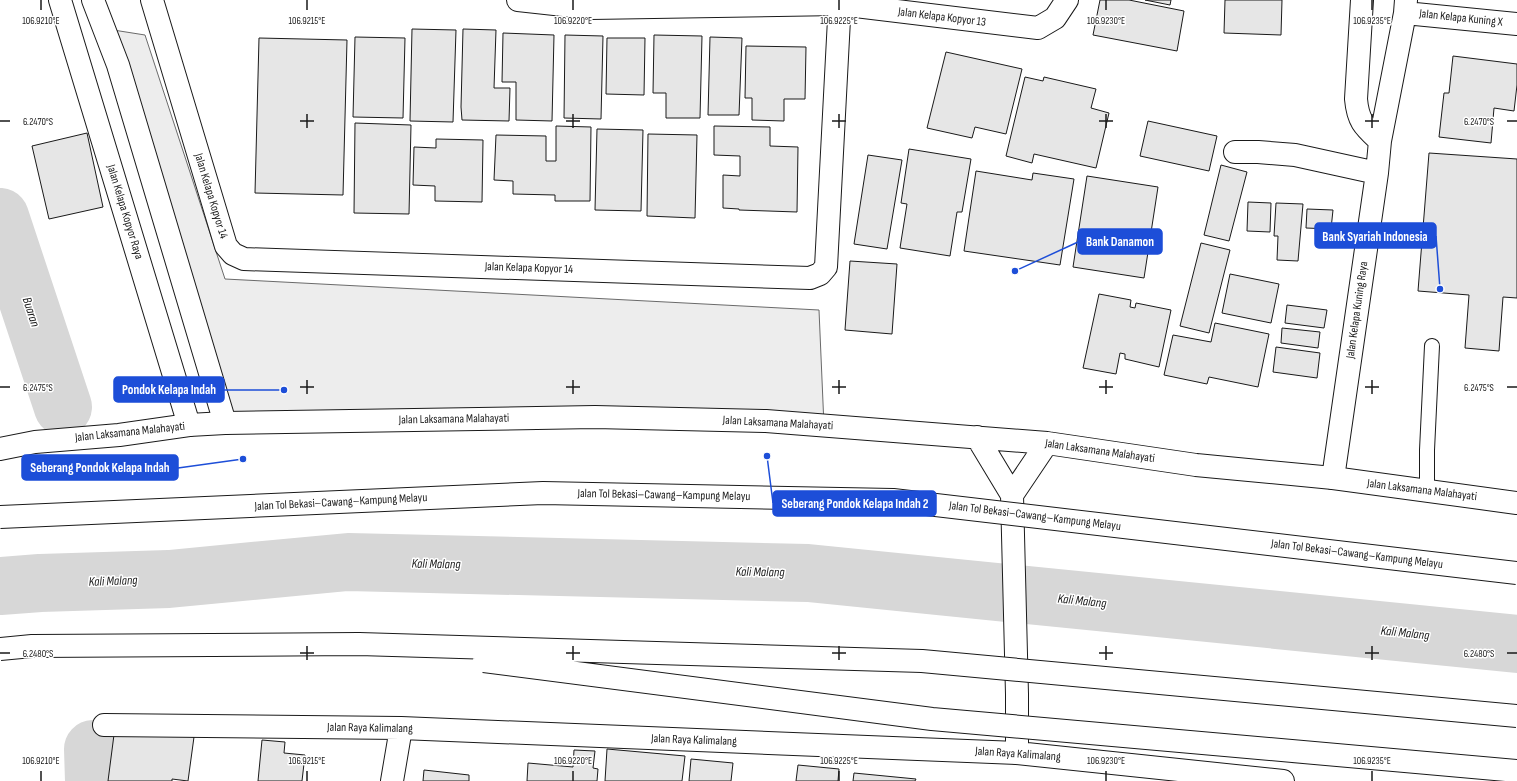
<svg xmlns="http://www.w3.org/2000/svg" width="1517" height="781" viewBox="0 0 1517 781" font-family="'Sofia Sans Condensed',sans-serif">
  <style>
    .built { fill: #ededed; stroke: #6a6a6a }
    .lines { fill: none; stroke-linecap: round; stroke-linejoin: round }
    .river { stroke: #d7d7d7; stroke-width: 58 }
    .building { fill: #e6e6e6; stroke: #1a1a1a }
    .lane-casing { stroke: #1a1a1a; stroke-width: 16 }
    .street-casing { stroke: #1a1a1a; stroke-width: 24 }
    .primary-casing { stroke: #1a1a1a; stroke-width: 24 }
    .lane { stroke: #fff; stroke-width: 14 }
    .street { stroke: #fff; stroke-width: 22 }
    .primary { stroke: #fff; stroke-width: 22 }
    .highway-bridge-casing { stroke: #1a1a1a; stroke-width: 24; stroke-linecap: butt }
    .highway-bridge { stroke: #fff; stroke-width: 22 }
    .ticks { fill: none; stroke: #1a1a1a; stroke-width: 1.5 }
    .labels { text-anchor: middle; dominant-baseline: central; stroke-width: 3; stroke-linejoin: round; paint-order: stroke }
    .street-label { font-size: 12px; fill: #1a1a1a; stroke: #fff }
    .water-label { font-size: 13px; font-style: italic; fill: #1a1a1a; stroke: #fff }
    .ticks-label { font-size: 10px; text-anchor: middle; fill: #1a1a1a; stroke: #fff; stroke-width: 3; stroke-linejoin: round; paint-order: stroke }
    .leader { fill: none; stroke: #1d4ed8; stroke-width: 1.5 }
    .callout-dot { fill: #1d4ed8; stroke: #fff; stroke-width: 1.5 }
    .callout { fill: #1d4ed8; stroke: #1d4ed8; stroke-width: 1.5 }
    .callout-label { font-size: 13px; text-anchor: middle; font-weight: bold; fill: #fff }
  </style>
  <rect width="100%" height="100%" fill="#fff"/>
  <path class="built" d="M107,29L145,35L225,279L819,310L824,426L225,423Z"/>
  <g class="lines">
    <path class="river" d="M0,217L63,407
      M0,586L40,583L169,579L348,562L808,573L1517,644
      M93,749L94,781"/>
  </g>
  <path class="building" d="M1100,0H1129L1184,11L1177,51L1093,35Z
    M1145,0H1171L1170,5Z
    M1225,0H1282L1281,35L1224,33Z
    M412,29L456,30L453,122L410,121Z
    M463,29L496,30L494,88H510L509,121L462,120L461,107Z
    M503,33L554,35L552,121L516,120V82H502Z
    M565,35L603,36L601,119L564,118Z
    M654,35L702,36L700,118H666V93H653Z
    M355,37L405,38L403,118L353,117Z
    M710,37L742,38L739,115H708Z
    M259,38L347,40L343,195L255,193Z
    M607,38H645L644,95L606,94Z
    M746,46L806,47L805,99H784V121L752,120V98H745Z
    M946,52L1022,69L1006,134L975,127L972,138L927,128Z
    M1453,56L1517,64V85L1514,111L1494,108L1491,143L1439,137L1444,93H1449Z
    M1025,77L1043,81L1044,77L1096,89L1091,108L1109,113L1096,168L1034,154L1032,163L1006,156Z
    M1148,121L1217,136L1209,171L1140,156Z
    M355,123L411,125L409,214L354,213Z
    M556,126L591,127L590,201H555V195L513,194V181L494,180L496,135L546,136V161H556Z
    M714,126L770,127V146L798,147L797,212L739,210V209L723,208V175L740,176V156L714,155Z
    M597,129L643,130L641,211L595,210Z
    M87,133L103,207L49,219L32,146Z
    M648,134L697,135L695,218L647,216Z
    M436,139L483,140L482,202L435,201V186L413,185L414,147L436,148Z
    M909,149L971,159L962,212H957L950,256L900,248L907,204L901,203Z
    M1429,153L1517,159V298L1503,297L1499,351L1465,348L1469,295L1418,291Z
    M868,155L902,160L887,249L854,244Z
    M1221,165L1247,172L1229,241L1204,235Z
    M976,171L1032,180L1033,173L1074,179L1060,265L964,251Z
    M1087,176L1158,187L1144,278L1073,267Z
    M1248,202L1271,203L1270,232L1247,231Z
    M1276,203L1303,204L1298,261L1277,260L1278,236H1274Z
    M1307,209L1333,210L1331,229L1306,228Z
    M1201,243L1230,250L1209,333L1180,326Z
    M850,261L897,264L892,334L845,330Z
    M1230,274L1279,284L1271,323L1222,313Z
    M1099,294L1131,300L1130,307L1135,308L1136,303L1171,310L1159,367L1125,359V354L1120,353L1116,374L1083,368Z
    M1287,305L1327,310L1324,328L1285,323Z
    M1215,323L1269,334L1258,387L1209,377L1207,384L1164,375L1173,335L1211,342Z
    M1282,328L1320,332L1318,348L1281,343Z
    M1276,347L1320,353L1317,378L1273,372Z
    M115,727L194,737L188,781L172,779V781H108Z
    M262,740L285,742L284,753L305,755L302,781H258Z
    M607,749L685,756L682,781H605Z
    M574,750L595,751L593,768L598,769L597,781H527L528,763L573,767Z
    M691,759L733,763L731,781H689Z
    M798,765L839,769L838,781H796Z
    M424,770L469,775V781H423Z
    M854,773L916,779L915,781H853Z"/>
  <g class="lines">
    <g class="lane-casing">
      <path id="lane" d="M1427,490V450L1432,346"/>
    </g>
    <g class="street-casing">
      <path id="street" d="M60,0L189,425
        M93,0L118,65L225,423
        M152,0L226,246L233,254L244,259L810,278L820,274L826,267L840,0
        M518,0L591,8L839,4L1038,28L1055,18L1067,0
        M1362,0L1356,99C1358,122 1365,127 1380,141
        M1405,13L1517,24
        M1235,152H1258L1295,155L1377,173
        M1333,478L1377,173L1380,141L1405,13L1406,0
        M104,725L401,728L1017,753
        M392,781L401,728"/>
    </g>
    <g class="primary-casing">
      <path id="primary" d="M977,437L1012,495L1017,694V753L1283,781
        M0,449L35,442L119,435L189,425L225,423L595,417L766,421L1047,443L1196,465L1333,478L1517,503
        M1012,495L1047,443"/>
    </g>
    <use href="#lane" class="lane"/>
    <use href="#street" class="street"/>
    <use href="#primary" class="primary"/>
    <g class="highway-bridge-casing">
      <path id="highway-bridge" d="M0,517L543,493L893,500L1517,573
        M0,649L32,646L359,644L922,661L1517,716
        M484,661L932,719L1517,771"/>
    </g>
    <use href="#highway-bridge" class="highway-bridge"/>
  </g>
  <path class="ticks" d="M41,0V10M307,0V10M573,0V10M839,0V10M1106,0V10M1372,0V10M307,114V128M573,114V128M839,114V128M1106,114V128M1372,114V128M0,121H10M300,121H314M566,121H580M832,121H846M1099,121H1113M1365,121H1379M1507,121H1517M307,380V394M573,380V394M839,380V394M1106,380V394M1372,380V394M0,387H10M300,387H314M566,387H580M832,387H846M1099,387H1113M1365,387H1379M1507,387H1517M307,646V660M573,646V660M839,646V660M1106,646V660M1372,646V660M0,653H10M300,653H314M566,653H580M832,653H846M1099,653H1113M1365,653H1379M1507,653H1517M41,771V781M307,771V781M573,771V781M839,771V781M1106,771V781M1372,771V781"/>
  <g class="labels">
    <g class="street-label">
      <text transform="translate(942 17) rotate(7)">Jalan Kelapa Kopyor 13</text>
      <text transform="translate(1461 18) rotate(6)">Jalan Kelapa Kuning X</text>
      <text transform="translate(211 196) rotate(73)">Jalan Kelapa Kopyor 14</text>
      <text transform="translate(125 212) rotate(73)">Jalan Kelapa Kopyor Raya</text>
      <text transform="translate(529 268) rotate(2)">Jalan Kelapa Kopyor 14</text>
      <text transform="translate(1357 310) rotate(-82)">Jalan Kelapa Kuning Raya</text>
      <text transform="translate(454 419) rotate(-1)">Jalan Laksamana Malahayati</text>
      <text transform="translate(778 423) rotate(3)">Jalan Laksamana Malahayati</text>
      <text transform="translate(130 432) rotate(-6)">Jalan Laksamana Malahayati</text>
      <text transform="translate(1100 451) rotate(8)">Jalan Laksamana Malahayati</text>
      <text transform="translate(1422 490) rotate(7)">Jalan Laksamana Malahayati</text>
      <text transform="translate(664 495) rotate(1)">Jalan Tol Bekasi–Cawang–Kampung Melayu</text>
      <text transform="translate(341 502) rotate(-3)">Jalan Tol Bekasi–Cawang–Kampung Melayu</text>
      <text transform="translate(1035 516) rotate(7)">Jalan Tol Bekasi–Cawang–Kampung Melayu</text>
      <text transform="translate(1357 554) rotate(7)">Jalan Tol Bekasi–Cawang–Kampung Melayu</text>
      <text transform="translate(370 728) rotate(1)">Jalan Raya Kalimalang</text>
      <text transform="translate(694 740) rotate(2)">Jalan Raya Kalimalang</text>
      <text transform="translate(1018 754) rotate(4)">Jalan Raya Kalimalang</text>
    </g>
    <g class="water-label">
      <text transform="translate(31 312) rotate(72)">Buaran</text>
      <text transform="translate(436 564) rotate(1)">Kali Malang</text>
      <text transform="translate(760 572) rotate(1)">Kali Malang</text>
      <text transform="translate(113 581) rotate(-2)">Kali Malang</text>
      <text transform="translate(1082 601) rotate(6)">Kali Malang</text>
      <text transform="translate(1405 633) rotate(6)">Kali Malang</text>
    </g>
  </g>
  <g class="ticks-label">
    <text x="41" y="24">106.9210°E</text>
    <text x="307" y="24">106.9215°E</text>
    <text x="573" y="24">106.9220°E</text>
    <text x="839" y="24">106.9225°E</text>
    <text x="1106" y="24">106.9230°E</text>
    <text x="1372" y="24">106.9235°E</text>
    <text x="38" y="125">6.2470°S</text>
    <text x="1479" y="125">6.2470°S</text>
    <text x="38" y="391">6.2475°S</text>
    <text x="1479" y="391">6.2475°S</text>
    <text x="38" y="657">6.2480°S</text>
    <text x="1479" y="657">6.2480°S</text>
    <text x="41" y="764">106.9210°E</text>
    <text x="307" y="764">106.9215°E</text>
    <text x="573" y="764">106.9220°E</text>
    <text x="839" y="764">106.9225°E</text>
    <text x="1106" y="764">106.9230°E</text>
    <text x="1372" y="764">106.9235°E</text>
  </g>
  <path class="leader" d="M1440 289L1436 236M1015 271L1078 242M284 390L224 390M243 459L178 468M767 456L773 503"/>
  <g class="callout-dot">
    <circle cx="1440" cy="289" r="4"/>
    <circle cx="1015" cy="271" r="4"/>
    <circle cx="284" cy="390" r="4"/>
    <circle cx="243" cy="459" r="4"/>
    <circle cx="767" cy="456" r="4"/>
  </g>
  <g class="callout">
    <rect x="1315" y="223" width="121" height="25" rx="4"/>
    <rect x="1078" y="229" width="84" height="25" rx="4"/>
    <rect x="114" y="377" width="110" height="25" rx="4"/>
    <rect x="22" y="455" width="156" height="25" rx="4"/>
    <rect x="773" y="491" width="163" height="25" rx="4"/>
  </g>
  <g class="callout-label">
    <text x="1375" y="241">Bank Syariah Indonesia</text>
    <text x="1120" y="246">Bank Danamon</text>
    <text x="169" y="394">Pondok Kelapa Indah</text>
    <text x="100" y="472">Seberang Pondok Kelapa Indah</text>
    <text x="855" y="508">Seberang Pondok Kelapa Indah 2</text>
  </g>
</svg>
